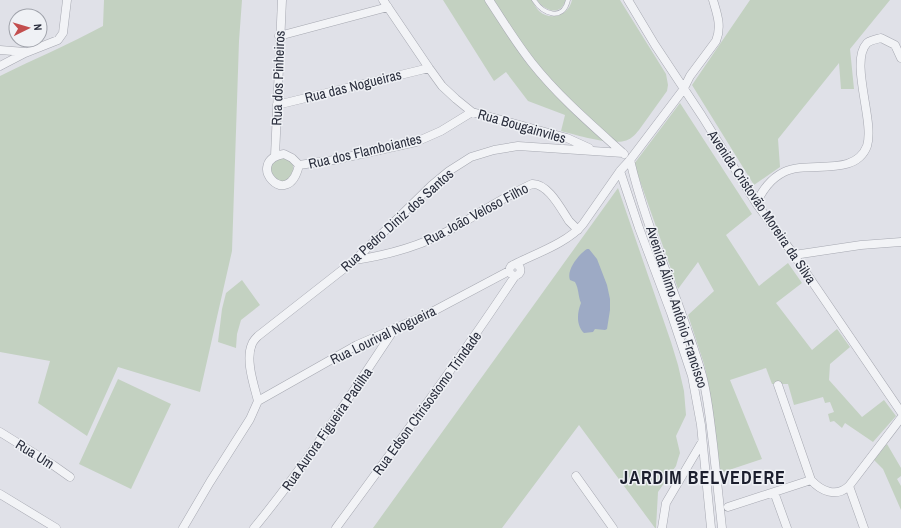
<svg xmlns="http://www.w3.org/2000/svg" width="901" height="528" viewBox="0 0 901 528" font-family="'Archivo Narrow',sans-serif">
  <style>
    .green { fill: #c3d1c1 }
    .water { fill: #9daac5 }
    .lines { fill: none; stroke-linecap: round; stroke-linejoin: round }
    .lane-casing { stroke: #a6a8b1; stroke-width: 5 }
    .street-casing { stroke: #a6a8b1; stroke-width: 9 }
    .lane { stroke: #f2f3f6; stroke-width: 4 }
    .street { stroke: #f2f3f6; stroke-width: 8 }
    .labels { text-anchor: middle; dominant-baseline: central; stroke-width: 3; stroke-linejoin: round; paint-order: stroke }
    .street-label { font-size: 14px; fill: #2a2e3d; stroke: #eff1f5 }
    .district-label { font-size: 18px; font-weight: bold; letter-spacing: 1px; fill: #1c1f2e; stroke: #eff1f5 }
  </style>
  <rect width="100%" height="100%" fill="#e0e1e8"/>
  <path class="green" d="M104,0H242L239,41L232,251L200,392L118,367L87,436L38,403L50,361L0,352V76C34,59 70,44 103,26Z
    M443,0H532C534,4 536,8 539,11C551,22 569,15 572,0H620L666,74L668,85L667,91L639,130C635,135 630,140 624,141C609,145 576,135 561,131L565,115L528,101L506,72L494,81Z
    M537,0H566C560,17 545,11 537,0Z
    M750,0H890L850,49L854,89H841L839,63L778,139L780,167L754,185L692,85Z
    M680,103L752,214L726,235L759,286L788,263L802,283L776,303L812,350L837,329L850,347L830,364L829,380L862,417L884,400L896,416L873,442L845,423L842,428L834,421L830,422L828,414L834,412L830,402L825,403L823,397L794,405L788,384H772L766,368L730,380L762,459L720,473L709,386L704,364L688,315L714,291L698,262L678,289L634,164Z
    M279,158C291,158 295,162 293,175L284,182L273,178L270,166Z
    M618,188L671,342L678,365L684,391L686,415L676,436L680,453L678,459L676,466L658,492L656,528H655L579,425L502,528H373Z
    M242,280L260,305L241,320L237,334L236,348L218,342L222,309L226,293Z
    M118,379L171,404L131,489L79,464Z
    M887,444L901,468V476L897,479L901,486V510L883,469L874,460Z"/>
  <path class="water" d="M587,249H589L597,259L607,285L610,299V310L607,329L605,330L595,329L593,332L584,333C576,325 577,313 581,303C578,296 579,289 575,282L570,280C566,270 579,254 587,249Z"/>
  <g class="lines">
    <g class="lane-casing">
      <path id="lane" d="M534,0C543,14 563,22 568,0"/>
    </g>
    <g class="street-casing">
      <path id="street" d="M383,0L429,68L442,86L456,99L472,112L567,138L589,148
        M489,0C503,21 516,43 532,63C559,97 592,125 624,154
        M628,0L655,45L702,116L756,203L794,255L901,412
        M279,36L388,7
        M0,50L25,52
        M0,66L25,53L58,40L63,33L67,0
        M277,105L429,68
        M284,154L292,158L299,165C288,213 243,161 284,154Z
        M275,156L282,0
        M630,160C647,233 681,302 702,375C708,397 710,421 713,444C716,472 719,500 722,528
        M299,165L334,160L416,142L441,131L472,112
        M620,171L639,228L671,313L692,376L701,425L711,528
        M756,203C763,190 770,179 784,172C808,160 855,178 867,146C875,121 849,62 867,43C871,40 877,39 881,38L895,45L901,58
        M794,255L861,245L901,242
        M355,260C388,255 418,247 448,231C476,216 503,197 532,184C548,183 561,209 569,221C572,224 575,227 578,230
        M515,264C535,254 569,242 583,224L620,171L630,160L683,90L690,76L716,41C722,26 717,14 713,0
        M509.5 270a5.5 5.5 0 1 1 11 0a5.5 5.5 0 1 1-11 0Z
        M778,385L811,480C821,491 836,498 849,486L901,418
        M258,401C254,385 245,360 252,344C253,341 256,338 258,336L355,260L432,185L449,171L471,157L494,150L518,146L623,153
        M258,401L357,345L428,314L509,271
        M0,432L53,465L70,477
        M576,476L613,528
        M849,486L864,528
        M774,492L787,528
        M0,494L56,528
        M728,507L811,480
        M183,528L210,482L250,419L258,401
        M254,528C306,465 350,396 395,328
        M336,528C397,445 458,362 515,276
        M662,528L666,503L702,442"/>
    </g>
    <use href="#lane" class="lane"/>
    <use href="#street" class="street"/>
  </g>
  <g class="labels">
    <g class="street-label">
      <text transform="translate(278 78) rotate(-88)">Rua dos Pinheiros</text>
      <text transform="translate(353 86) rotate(-14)">Rua das Nogueiras</text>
      <text transform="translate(522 126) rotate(16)">Rua Bougainviles</text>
      <text transform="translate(365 151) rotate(-13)">Rua dos Flamboiantes</text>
      <text transform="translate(762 207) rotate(56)">Avenida Cristovão Moreira da Silva</text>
      <text transform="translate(476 214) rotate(-28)">Rua João Veloso Filho</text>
      <text transform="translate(397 220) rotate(-42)">Rua Pedro Diniz dos Santos</text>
      <text transform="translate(677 307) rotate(72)">Avenida Álimo Antônio Francisco</text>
      <text transform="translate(383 335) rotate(-26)">Rua Lourival Nogueira</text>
      <text transform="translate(427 403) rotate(-54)">Rua Edson Chrisostomo Trindade</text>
      <text transform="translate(327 429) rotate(-55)">Rua Aurora Figueira Padilha</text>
      <text transform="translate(35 454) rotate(32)">Rua Um</text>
    </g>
    <g class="district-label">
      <text x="703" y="477">JARDIM BELVEDERE</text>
    </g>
  </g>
  <g transform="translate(28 28) rotate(85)"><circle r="19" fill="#eff1f5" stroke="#a0a3ab"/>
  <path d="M0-3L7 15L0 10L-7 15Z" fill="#c34e4e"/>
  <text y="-6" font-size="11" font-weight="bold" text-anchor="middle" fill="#2a2e3d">N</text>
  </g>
</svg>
